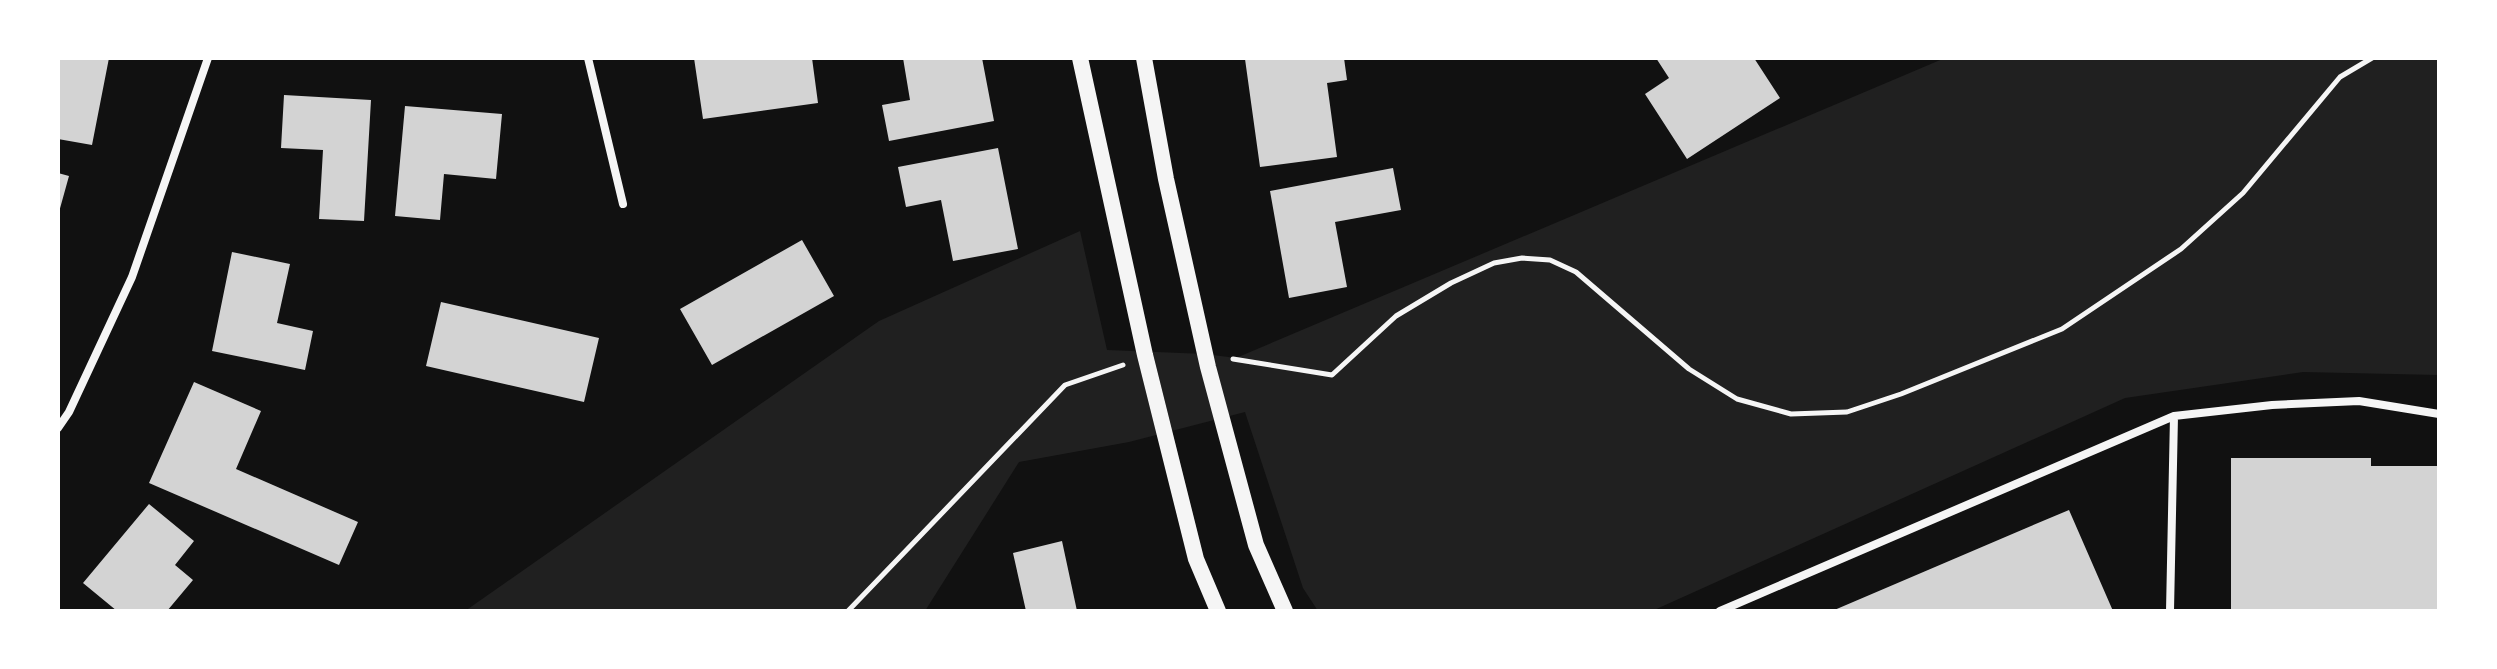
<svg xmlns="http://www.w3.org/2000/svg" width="2497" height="669" viewBox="0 0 2497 669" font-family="'Work Sans',sans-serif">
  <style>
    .green { fill: #202020 }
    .building { fill: #d3d3d3 }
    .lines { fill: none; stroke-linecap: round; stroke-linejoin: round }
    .path { stroke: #f5f5f5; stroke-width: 5 }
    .minor { stroke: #f5f5f5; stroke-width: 8 }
    .secondary { stroke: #f5f5f5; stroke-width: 16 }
  </style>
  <rect width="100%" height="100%" fill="#111"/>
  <path class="green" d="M1945,58H2439V375L2303,372L2125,398L1652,611H1318L1303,588L1245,412L1129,442L1019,462L925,611H465L879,321L1080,231L1107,350L1205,354L1236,358Z"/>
  <path class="building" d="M58,58H109L92,145L58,139Z
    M694,58H812L818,103L703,119Z
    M903,58H982L994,121L889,141L882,105L910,100Z
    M1344,58L1347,80L1327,83L1337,157L1260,167L1245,59Z
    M1656,58H1754L1780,98L1687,159L1645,94L1669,78Z
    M284,95L371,100L364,221L319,219L323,150L281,148Z
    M405,106L502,114L496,179L444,174L440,220L395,216Z
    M998,148L1018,249L953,261L941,200L906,207L898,167Z
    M1393,168L1401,210L1335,222L1347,287L1289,298L1270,191Z
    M58,173L69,176L59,212H58Z
    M802,240L834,296L712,365L680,309Z
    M232,252L290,264L277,323L313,331L305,370L212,351Z
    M441,302L599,338L584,402L426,366Z
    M194,382L261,411L236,469L358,522L339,565L149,483Z
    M2231,458H2371V466H2439V611H2231Z
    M149,504L194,541L175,565L193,580L167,611H117L83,583Z
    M2069,510L2113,611H1832L2024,529Z
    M1062,541L1077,611H1026L1013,553Z"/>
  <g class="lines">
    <path class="path" d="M1233,359L1332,375L1396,316L1451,283L1494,263L1522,258L1550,260L1576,272L1689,369L1737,399L1791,414L1847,412L1901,394L2062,329L2181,249L2243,193L2340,77L2372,58
      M848,611L1065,385L1123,365"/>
    <path class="minor" d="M588,58L623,204
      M58,428L69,412L132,277L208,58
      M1720,611L2174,416L2272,405L2359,401L2439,414
      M2170,611L2174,416"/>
    <path class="secondary" d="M1080,58L1145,355L1196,559L1218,611
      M1144,58L1166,179L1208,367L1256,545L1285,611"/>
  </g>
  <rect width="2497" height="669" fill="none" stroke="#ffffff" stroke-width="120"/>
</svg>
